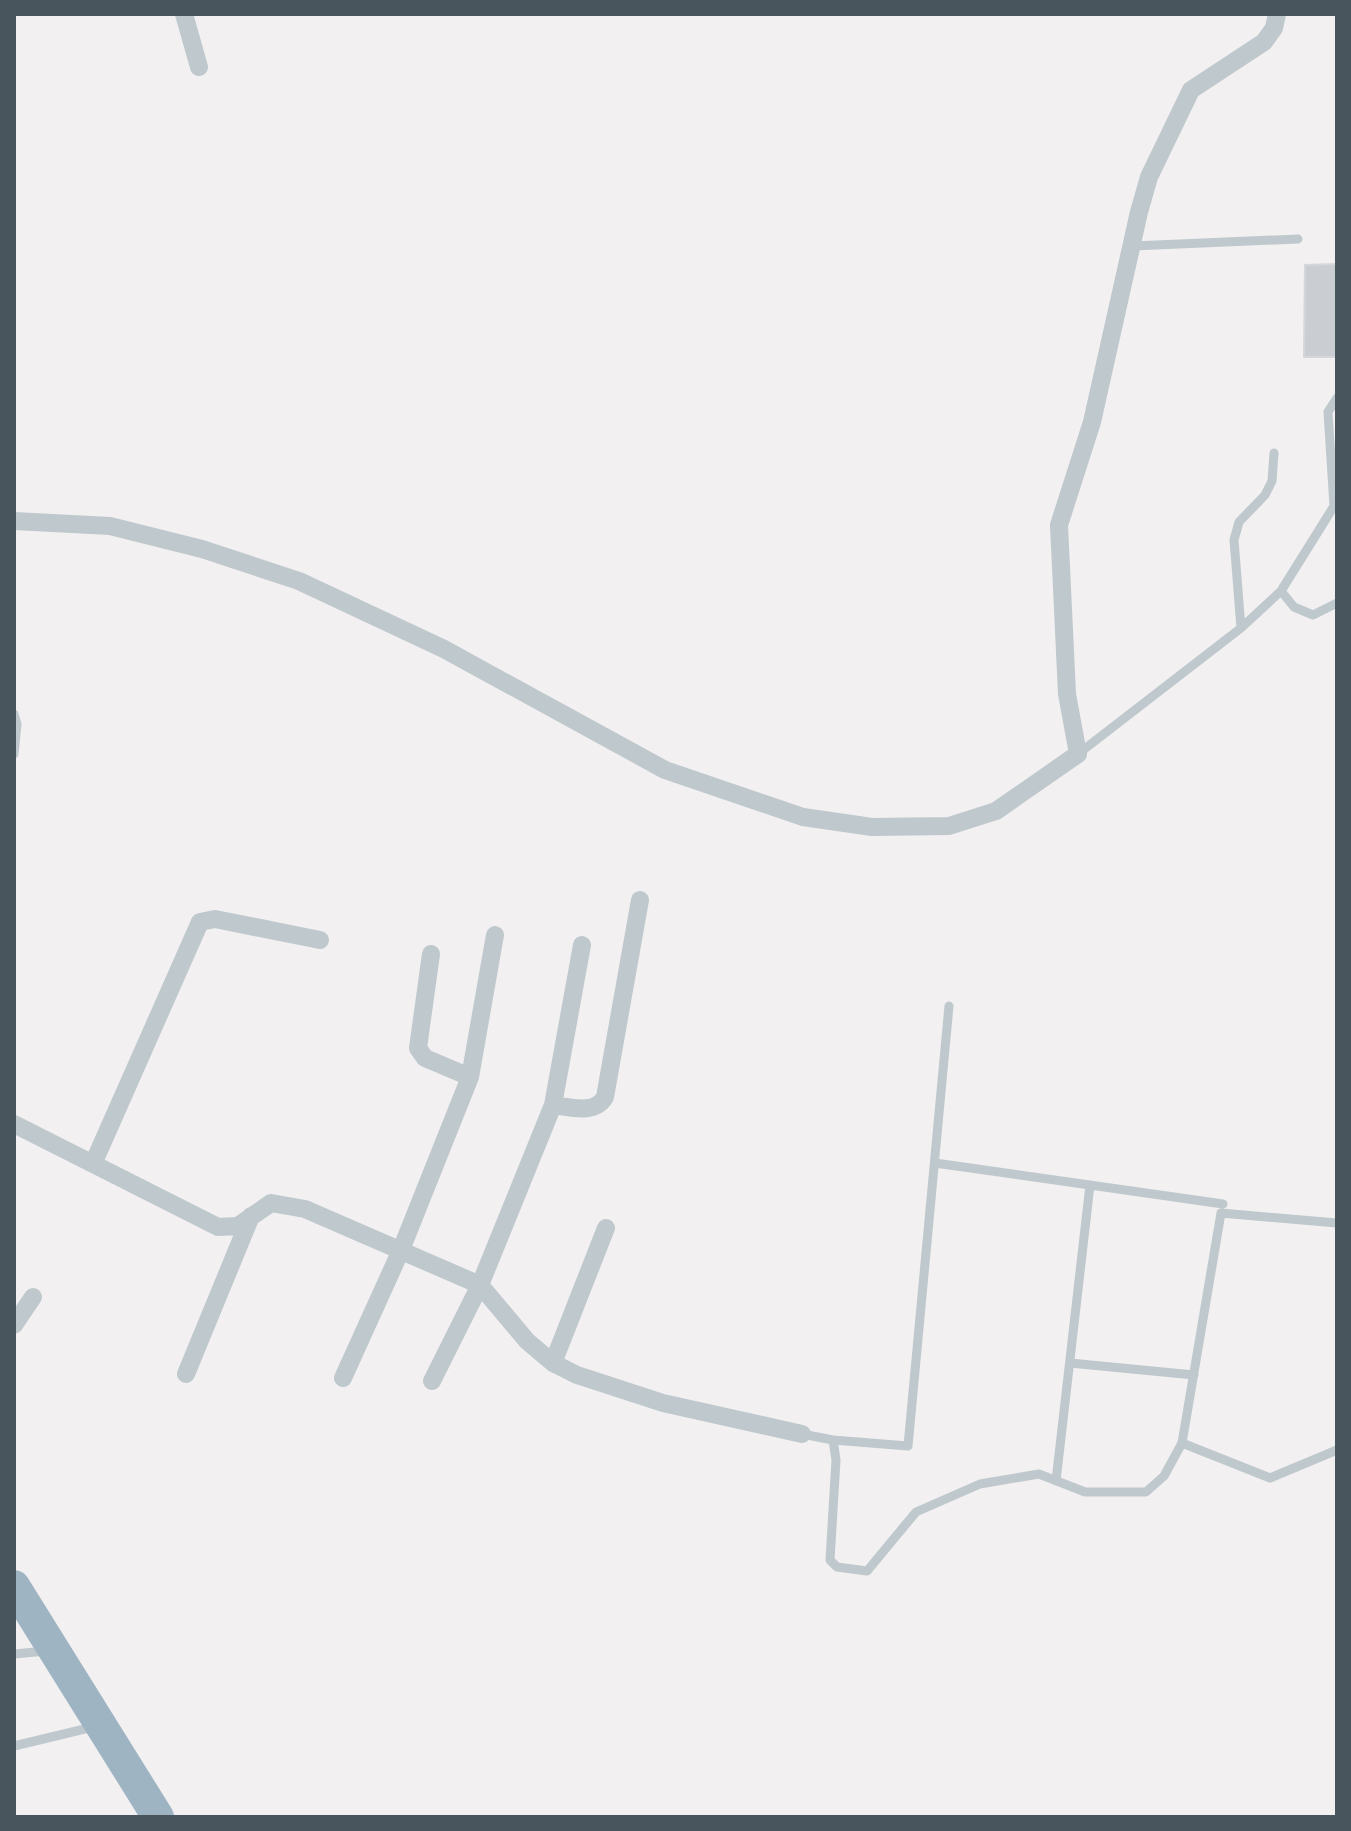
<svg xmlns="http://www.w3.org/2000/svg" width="1351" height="1831" viewBox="0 0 1351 1831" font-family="'DM Sans',sans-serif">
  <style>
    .building { fill: #caced2; stroke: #d4d7db; stroke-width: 2 }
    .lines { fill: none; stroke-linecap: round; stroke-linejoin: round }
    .service { stroke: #bfc8cd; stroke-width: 9 }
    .minor { stroke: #bfc8cd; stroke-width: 18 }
    .trunk { stroke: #9fb4c3; stroke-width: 32 }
  </style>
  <rect width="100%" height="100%" fill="#f2f0f0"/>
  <path class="building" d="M1337,264V357H1304L1305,265Z"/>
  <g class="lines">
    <path class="service" d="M1133,246L1298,239
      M1281,591L1294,607L1313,615L1337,603
      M1241,628L1234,540L1239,522L1265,495L1272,481L1274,453
      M14,714L17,724L14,754
      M1078,754L1241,628L1281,591L1334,506L1328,412L1337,398
      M935,1163L1223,1204
      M1070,1363L1194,1375
      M802,1434L833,1440L836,1460L830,1560L837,1567L867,1571L916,1512L980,1484L1039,1474L1085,1492H1146L1164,1476L1182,1443L1221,1213L1337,1223
      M833,1440L908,1446L949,1006
      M1182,1443L1270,1478L1337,1450
      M1056,1481L1090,1185
      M14,1654L46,1651
      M14,1746L93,1727"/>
    <path class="minor" d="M184,14L199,67
      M14,521L110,526L202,549L299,581L444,649L665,770L803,817L872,827L949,826L996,811L1078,754L1067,694L1059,525L1092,422L1139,212L1149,177L1191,90L1264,42L1274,28L1277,14
      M431,954L418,1048L425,1058L470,1077
      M553,1105C570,1107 595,1115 605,1097L640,900
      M14,1124L218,1227L238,1226L271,1203L305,1209L480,1285L527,1341L553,1363L577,1375L663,1403L802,1434
      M93,1164L200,922L215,919L320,940
      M14,1325L33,1297
      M553,1363L606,1228
      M186,1374L251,1216
      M343,1378L401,1250L470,1077L495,935
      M432,1381L480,1285L553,1105L582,945"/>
    <path class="trunk" d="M14,1586L158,1817"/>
  </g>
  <rect width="1351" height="1831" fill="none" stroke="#49555c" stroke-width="32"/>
</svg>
